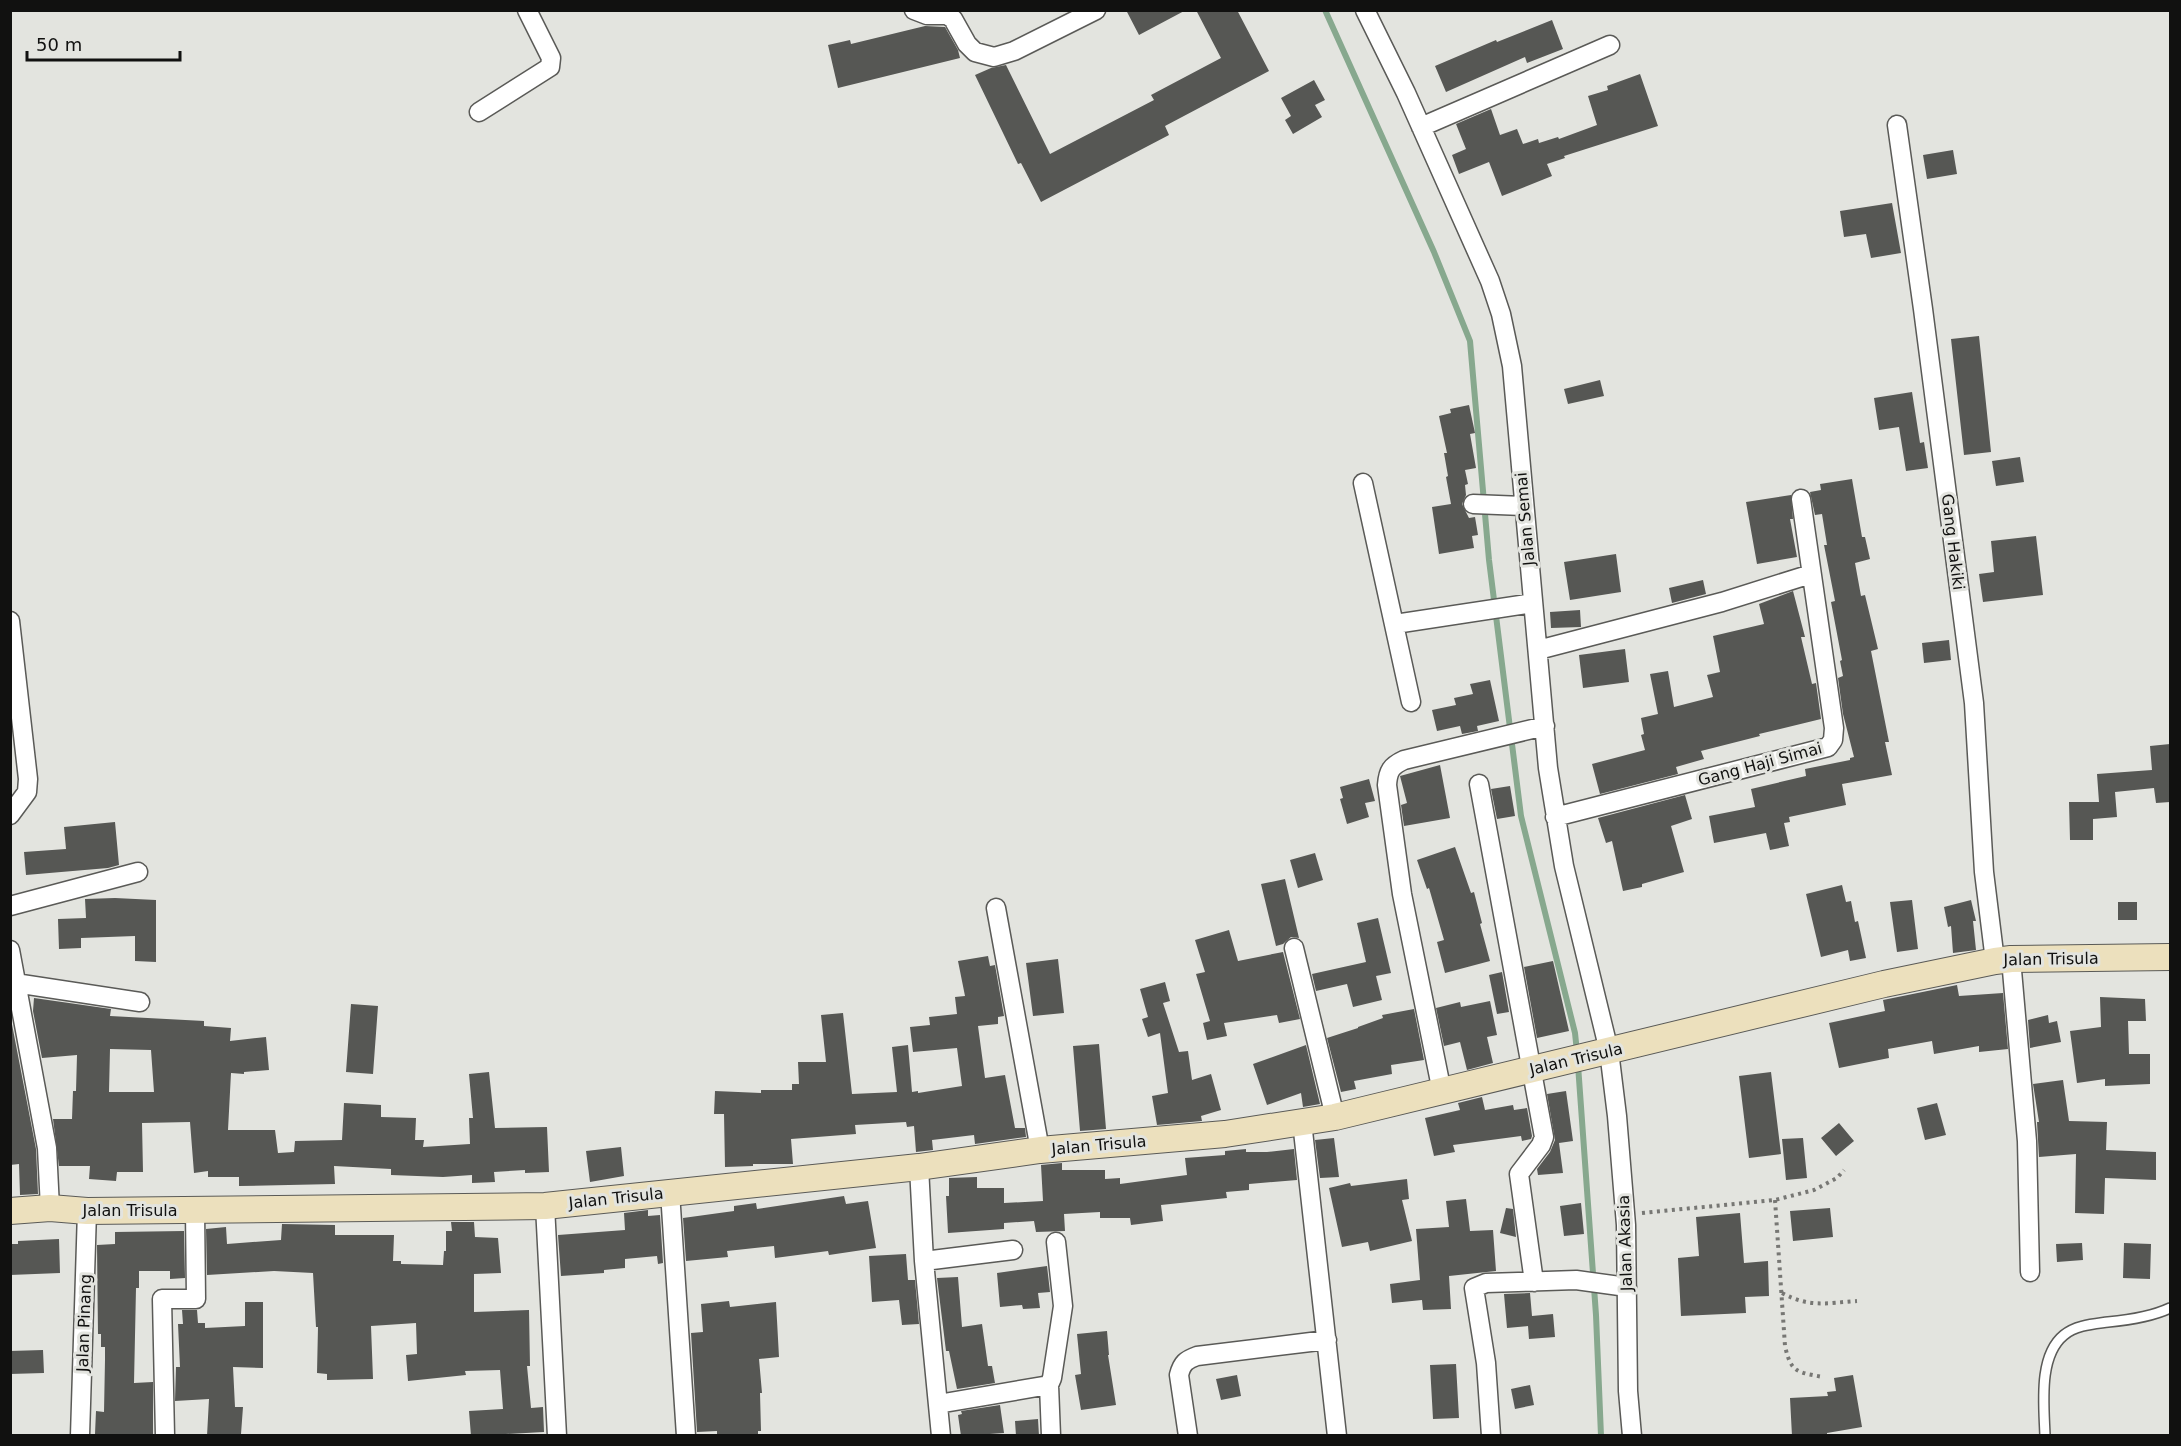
<svg xmlns="http://www.w3.org/2000/svg" width="2181" height="1446" viewBox="0 0 2181 1446" font-family="'DejaVu Sans',sans-serif">
  <style>
    .lines { fill: none; stroke-linecap: round; stroke-linejoin: round }
    .stream { stroke: #87a88e; stroke-width: 6 }
    .building { fill: #565754; fill-rule: evenodd }
    .lane-casing { stroke: #5a5a57; stroke-width: 12 }
    .street-casing { stroke: #5a5a57; stroke-width: 21 }
    .secondary-casing { stroke: #5a5a57; stroke-width: 28 }
    .path { stroke: #777774; stroke-width: 4; stroke-dasharray: 3 4.5; stroke-linecap: butt }
    .lane { stroke: #fff; stroke-width: 9 }
    .street { stroke: #fff; stroke-width: 18 }
    .secondary { stroke: #ece0bd; stroke-width: 26 }
    .labels { text-anchor: middle; dominant-baseline: central; stroke-width: 6; stroke-linejoin: round; paint-order: stroke }
    .street-label { font-size: 16px; fill: #111110; stroke: #e3e4df }
  </style>
  <rect width="100%" height="100%" fill="#e3e4df"/>
  <g class="lines">
    <path class="stream" d="M1325,10L1434,252L1470,341L1489,560L1521,816L1575,1033L1577,1052
      M1578,1065L1596,1315L1601,1436"/>
  </g>
  <path class="building" d="M1126,10H1186L1139,35Z
    M1196,10H1237L1269,71L1165,126L1169,135L1041,202L1021,163L1018,164L975,75L991,68L1006,65L1050,154L1154,100L1151,95L1221,58Z
    M1552,20L1563,49L1527,63L1525,57L1446,92L1435,66L1496,40L1497,42Z
    M925,26L945,27L958,50L960,58L838,88L828,45L850,40L851,44Z
    M1640,74L1658,126L1564,156L1565,158L1547,164L1552,176L1502,196L1489,162L1459,174L1452,155L1466,149L1456,124L1491,109L1500,135L1517,129L1523,144L1538,139L1539,143L1558,137L1559,139L1597,125L1588,96L1608,90L1607,86Z
    M1314,80L1325,100L1315,105L1322,117L1293,134L1285,120L1291,116L1281,98Z
    M1953,150L1957,174L1927,179L1923,155Z
    M1892,203L1901,253L1871,258L1866,234L1844,237L1840,211Z
    M1979,336L1991,452L1964,455L1951,339Z
    M1600,380L1604,396L1568,404L1564,389Z
    M1912,392L1920,443L1924,442L1928,468L1906,471L1899,427L1879,430L1874,398Z
    M1469,405L1475,433L1470,434L1476,468L1465,470L1468,484L1465,485L1466,495L1462,504L1469,518L1475,517L1478,535L1472,536L1474,548L1439,554L1432,507L1451,504L1446,477L1448,476L1444,453H1447L1439,416L1451,413L1450,409Z
    M2020,457L2024,482L1996,486L1992,461Z
    M1852,479L1862,537H1865L1870,559L1855,563L1861,596L1865,595L1878,649L1871,651L1889,742H1885L1892,775L1842,784L1846,805L1789,817L1790,822L1784,823L1789,846L1770,850L1766,833L1714,843L1709,816L1755,807L1751,789L1806,776L1805,769L1850,760V758L1854,757L1843,714L1838,678L1843,676L1840,661L1842,660L1831,602L1835,601L1824,545H1827L1822,514L1815,515L1810,492L1821,490L1820,484Z
    M1791,495L1793,519H1790L1797,557L1757,564L1746,502Z
    M2036,536L2043,595L1983,602L1979,574L1994,572L1991,541Z
    M1616,554L1621,592L1570,600L1564,562Z
    M1703,580L1706,594L1672,603L1669,588Z
    M1793,591L1805,637H1801L1812,684L1816,683L1821,719L1759,734L1760,736L1701,751L1704,759L1676,767L1678,774L1600,794L1592,764L1645,750L1641,735L1644,734L1641,718L1658,714L1650,674L1668,671L1674,707L1713,697L1707,675L1720,672L1713,636L1764,624L1759,604Z
    M1580,610L1581,627L1551,628L1550,612Z
    M1949,640L1951,660L1924,663L1922,643Z
    M1625,649L1629,682L1583,688L1579,655Z
    M1490,680L1499,721L1477,726L1478,731L1462,734L1460,726L1437,731L1432,710L1456,705L1454,698L1473,694L1470,684Z
    M2170,744V802L2156,803L2154,788L2115,792L2117,817L2093,819V840H2070L2069,802H2099L2097,774L2152,770L2150,746Z
    M1440,765L1450,818L1404,826L1401,805L1407,803L1400,776Z
    M1369,779L1375,801L1365,803L1369,817L1347,824L1340,799L1343,798L1340,787Z
    M1510,786L1515,816L1497,819L1491,789Z
    M1685,795L1692,819L1671,826L1684,872L1642,884V887L1623,891L1612,841L1606,843L1598,818Z
    M115,822L119,865L108,868L26,875L24,852L66,849L64,827Z
    M1455,847L1471,893L1474,892L1482,923L1480,924L1490,961L1445,973L1437,942L1444,940L1429,888L1427,889L1417,860Z
    M1315,853L1323,880L1298,888L1290,860Z
    M1285,879L1299,938L1291,937L1283,944L1276,946L1261,884Z
    M1842,885L1846,902L1851,901L1855,922L1858,921L1866,958L1850,961L1848,950L1821,957L1806,894Z
    M115,898L156,900V962L135,961V936L81,938V948L59,949L58,919L86,918L85,899Z
    M1912,900L1918,949L1897,952L1890,902Z
    M1971,900L1976,921H1973L1976,950L1953,953L1951,926L1948,927L1944,907Z
    M2118,902H2137V920H2118Z
    M1378,918L1391,973L1376,976L1382,1000L1353,1007L1347,984L1316,991L1312,974L1366,962L1357,923Z
    M1229,930L1238,961L1283,952L1300,1019L1279,1023L1277,1015L1224,1023L1227,1036L1207,1040L1203,1023L1210,1021L1196,974L1205,972L1195,940Z
    M988,956L990,966L995,965L1004,1016L998,1017V1024L978,1026L985,1078L1005,1075L1015,1128H1025L1026,1137L975,1144L974,1135L932,1140L933,1150L916,1152L914,1126L907,1127L906,1122L855,1125L856,1134L791,1139L793,1164H753V1166L725,1167L724,1114H714L715,1091L761,1093V1090H792V1084H799L798,1062H826L821,1015L843,1013L852,1094L897,1092L892,1047L908,1045L912,1092L918,1091V1093L962,1086L957,1048L913,1052L910,1027L930,1025L929,1017L957,1014L955,997L965,996L958,961Z
    M1058,959L1064,1013L1033,1016L1026,963Z
    M1553,961L1569,1031L1537,1038L1524,967Z
    M1502,972L1509,1012L1497,1014L1489,975Z
    M1165,982L1170,1001L1163,1003L1179,1052L1188,1051L1192,1080L1211,1074L1221,1110L1201,1116L1202,1121L1157,1125L1152,1096L1168,1093L1160,1033L1148,1037L1142,1019L1148,1017L1140,989Z
    M1957,985L1959,996L2003,993L2008,1049L1979,1052V1046L1934,1054L1932,1041L1888,1049L1889,1058L1839,1068L1829,1023L1885,1011L1883,1000Z
    M2100,997L2145,999L2146,1021H2128L2129,1054H2150V1084L2105,1086V1079L2077,1083L2070,1031L2101,1027Z
    M34,998L111,1009L110,1016L204,1021V1026L231,1028L230,1041L266,1037L269,1070L244,1072V1074L231,1073L228,1130H275L278,1153L294,1152L295,1141L342,1140L344,1103L381,1105V1117L416,1118L415,1140H424L423,1147L470,1144L469,1118H473L469,1074L489,1072L495,1128L547,1127L549,1172L525,1173V1170L494,1172L495,1182L472,1183V1175L443,1177L391,1175V1169L334,1166L335,1184L239,1186V1177H208V1171L194,1173L190,1122L142,1123L143,1172H117L116,1181L89,1179L90,1166H59L53,1119H72L73,1091H76L77,1055L42,1058L33,1011ZM110,1049L151,1050L154,1092H109Z
    M1490,1001L1497,1035L1487,1037L1493,1063L1467,1070L1460,1042L1444,1046L1436,1008L1460,1002L1461,1007Z
    M351,1004L378,1006L373,1074L346,1072Z
    M1414,1009L1424,1060L1391,1065L1392,1074L1354,1081L1356,1089L1341,1092L1327,1038L1358,1028V1027L1383,1018L1382,1015Z
    M10,1014L36,1149L38,1194L20,1195L19,1164L10,1165Z
    M2048,1015L2049,1023L2057,1021L2061,1042L2030,1048L2028,1020Z
    M1099,1044L1106,1129L1080,1131L1073,1046Z
    M1306,1045L1320,1104L1303,1107L1301,1093L1267,1105L1253,1064Z
    M1771,1072L1781,1154L1749,1158L1739,1076Z
    M2063,1080L2069,1121L2107,1122L2106,1150L2156,1152V1180L2105,1178L2104,1214L2075,1213L2076,1154L2039,1157L2037,1122H2039L2033,1084Z
    M1566,1091L1573,1141L1559,1143L1563,1173L1538,1175L1537,1169L1550,1152L1555,1140L1547,1094Z
    M1482,1097L1485,1110L1513,1105L1514,1110L1527,1108L1532,1136L1531,1139L1522,1141L1521,1136L1453,1145L1455,1152L1434,1156L1425,1118L1460,1110L1458,1103Z
    M1937,1103L1946,1135L1925,1140L1917,1108Z
    M1839,1123L1854,1141L1836,1156L1821,1138Z
    M1334,1138L1339,1177L1320,1178L1315,1140Z
    M1803,1138L1807,1178L1786,1180L1782,1139Z
    M621,1147L624,1176L590,1182L586,1151Z
    M1246,1149V1152H1267L1294,1149L1297,1180L1249,1184V1190L1226,1192L1227,1198L1161,1205L1163,1221L1131,1225L1130,1218H1100V1212L1064,1214L1065,1231L1036,1232L1034,1221L1004,1223V1229L948,1233L946,1196H949V1178L977,1177V1188H1004V1203L1043,1201L1041,1165L1062,1163V1170H1105V1179L1120,1178V1184L1187,1175L1185,1158L1225,1155V1151Z
    M1407,1179L1409,1199L1402,1200L1412,1241L1370,1251L1368,1242L1342,1247L1329,1188L1350,1183L1351,1186Z
    M844,1196L846,1204L868,1201L876,1248L829,1255L828,1251L775,1258L774,1246L727,1251L728,1257L686,1261L683,1218L734,1211V1206L756,1203L757,1209Z
    M1466,1199L1470,1231L1493,1230L1496,1271L1449,1276L1451,1309L1423,1310L1422,1300L1392,1303L1390,1284L1420,1280L1416,1229L1449,1227L1446,1201Z
    M1581,1203L1584,1234L1564,1236L1560,1206Z
    M1506,1208L1513,1209L1516,1237L1500,1233Z
    M1830,1208L1833,1237L1793,1241L1790,1211Z
    M648,1210V1216L660,1215L663,1263L658,1264L657,1256L625,1259V1268L604,1270V1273L561,1276L558,1235L625,1230L624,1213Z
    M1740,1213L1744,1263L1768,1261L1769,1296L1745,1297L1746,1313L1681,1316L1678,1258L1699,1256L1696,1217Z
    M451,1222H474L475,1237L498,1238L501,1273L474,1274V1312L529,1310L530,1366H527L531,1408L543,1407L544,1432L471,1436L469,1411L503,1409L500,1370L465,1371L466,1375L408,1381L406,1355L417,1354L416,1323L371,1326L373,1379L327,1380V1374L317,1373L318,1327H316L313,1273L274,1271L207,1275L206,1229L226,1227L227,1244L281,1240L282,1224L335,1225V1235H394L393,1261H401V1264L443,1265L444,1251H446V1231H452Z
    M184,1231L185,1278L170,1279V1271H139V1288H136L134,1383L153,1382V1435L95,1434L96,1411L104,1412L105,1360V1347H101V1334H98L97,1245L115,1244V1232Z
    M59,1239L60,1273L10,1275V1244H18V1241Z
    M2082,1243L2083,1260L2057,1262L2056,1244Z
    M2124,1243L2151,1244L2150,1279L2123,1278Z
    M906,1254L908,1280H915L919,1324L902,1325L899,1300L872,1302L869,1256Z
    M1047,1266L1050,1292L1038,1293L1040,1308L1023,1309L1022,1305L1000,1307L997,1273Z
    M958,1277L962,1327L982,1324L988,1366H992L995,1383L957,1389L949,1351H946L937,1278Z
    M1530,1293L1532,1316L1553,1314L1555,1337L1529,1339L1528,1326L1507,1328L1504,1294Z
    M729,1301L730,1307L776,1302L779,1357L759,1359L762,1393H760L761,1431H758V1436H717V1431L697,1432L691,1333L703,1332L701,1304Z
    M245,1302H263V1368L233,1367L235,1407H243L241,1434L207,1436L209,1399L175,1401L176,1367H180L178,1324H183L182,1310H197L198,1323H205V1328L245,1326Z
    M1107,1331L1109,1355H1108L1116,1405L1081,1410L1075,1375L1081,1374L1077,1334Z
    M43,1350L44,1373L10,1374V1351Z
    M1456,1364L1459,1418L1433,1419L1430,1365Z
    M1237,1375L1241,1396L1221,1400L1216,1379Z
    M1853,1375L1862,1427L1827,1433V1436H1792L1790,1398L1828,1396L1827,1392L1836,1391L1834,1378Z
    M1530,1385L1534,1405L1515,1409L1511,1389Z
    M1000,1405L1004,1433L961,1436L958,1415L962,1414L961,1411Z
    M1038,1419L1039,1436H1016L1015,1421Z"/>
  <g class="lines">
    <g class="lane-casing">
      <path id="lane" d="M2045,1436C2044,1405 2038,1356 2064,1335C2076,1325 2094,1324 2108,1322C2129,1320 2151,1317 2170,1308"/>
    </g>
    <g class="street-casing">
      <path id="street" d="M914,10L927,15H947L953,19L967,44L975,52L994,57L1014,51L1096,10
        M1365,10L1406,93L1490,281L1501,314L1512,366L1548,768L1564,866L1609,1051L1617,1116L1626,1225L1628,1391L1632,1436
        M479,112L550,67L551,58L527,10
        M1897,125L1923,309L1974,703L1984,872L1995,961
        M1421,127L1610,45
        M1363,483L1411,702
        M1473,504L1523,506
        M10,621L28,779L27,792L10,815
        M1395,624L1533,603
        M1538,650L1722,602L1811,574
        M1479,784L1544,1137L1541,1145L1519,1174L1534,1282
        M1555,817L1828,747L1833,740L1834,728L1801,499
        M10,906L138,872
        M996,908L1040,1150
        M1294,948L1335,1117
        M10,950L47,1148L50,1208
        M2011,959L2027,1141L2030,1272
        M15,983L140,1002
        M1442,1092L1402,894L1387,785C1388,771 1391,766 1404,760L1545,726
        M1302,1122L1337,1436
        M919,1167L924,1261L941,1436
        M670,1192L686,1436
        M545,1206L557,1436
        M924,1261L1013,1250
        M1049,1385L1051,1436
        M938,1404L1049,1385L1052,1378L1063,1306L1056,1242
        M80,1436L87,1211
        M165,1436L162,1299H196L195,1210
        M1188,1436L1179,1375C1182,1363 1186,1360 1197,1356L1327,1340
        M1491,1436L1486,1363L1474,1288L1486,1283L1576,1280L1627,1287"/>
    </g>
    <g class="secondary-casing">
      <path id="secondary" d="M10,1211L50,1208L87,1211L545,1206L919,1167L1040,1150L1225,1134L1335,1117L1884,984L1995,961L2011,959L2170,957"/>
    </g>
    <path class="path" d="M1775,1200L1785,1346C1791,1373 1797,1372 1823,1377
      M1642,1213L1775,1200L1814,1190L1837,1178L1844,1170
      M1782,1293C1810,1308 1826,1303 1857,1301"/>
    <use href="#lane" class="lane"/>
    <use href="#street" class="street"/>
    <use href="#secondary" class="secondary"/>
  </g>
  <g class="labels">
    <g class="street-label">
      <text transform="translate(1525 519) rotate(-95)">Jalan Semai</text>
      <text transform="translate(1953 542) rotate(83)">Gang Hakiki</text>
      <text transform="translate(1760 764) rotate(-15)">Gang Haji Simai</text>
      <text transform="translate(2051 959) rotate(-1)">Jalan Trisula</text>
      <text transform="translate(1576 1059) rotate(-13)">Jalan Trisula</text>
      <text transform="translate(1099 1145) rotate(-5)">Jalan Trisula</text>
      <text transform="translate(616 1198) rotate(-6)">Jalan Trisula</text>
      <text x="130" y="1210">Jalan Trisula</text>
      <text transform="translate(1625 1243) rotate(-92)">Jalan Akasia</text>
      <text transform="translate(84 1323) rotate(-88)">Jalan Pinang</text>
    </g>
  </g>
  <rect width="2181" height="1446" fill="none" stroke="#111110" stroke-width="24"/>
  <path d="M27 51v9h153v-9" fill="none" stroke="#111110" stroke-width="3"/>
  <text x="36" y="51" font-size="18" fill="#111110" stroke="#e3e4df" stroke-width="4.5" paint-order="stroke">50 m</text>
</svg>
